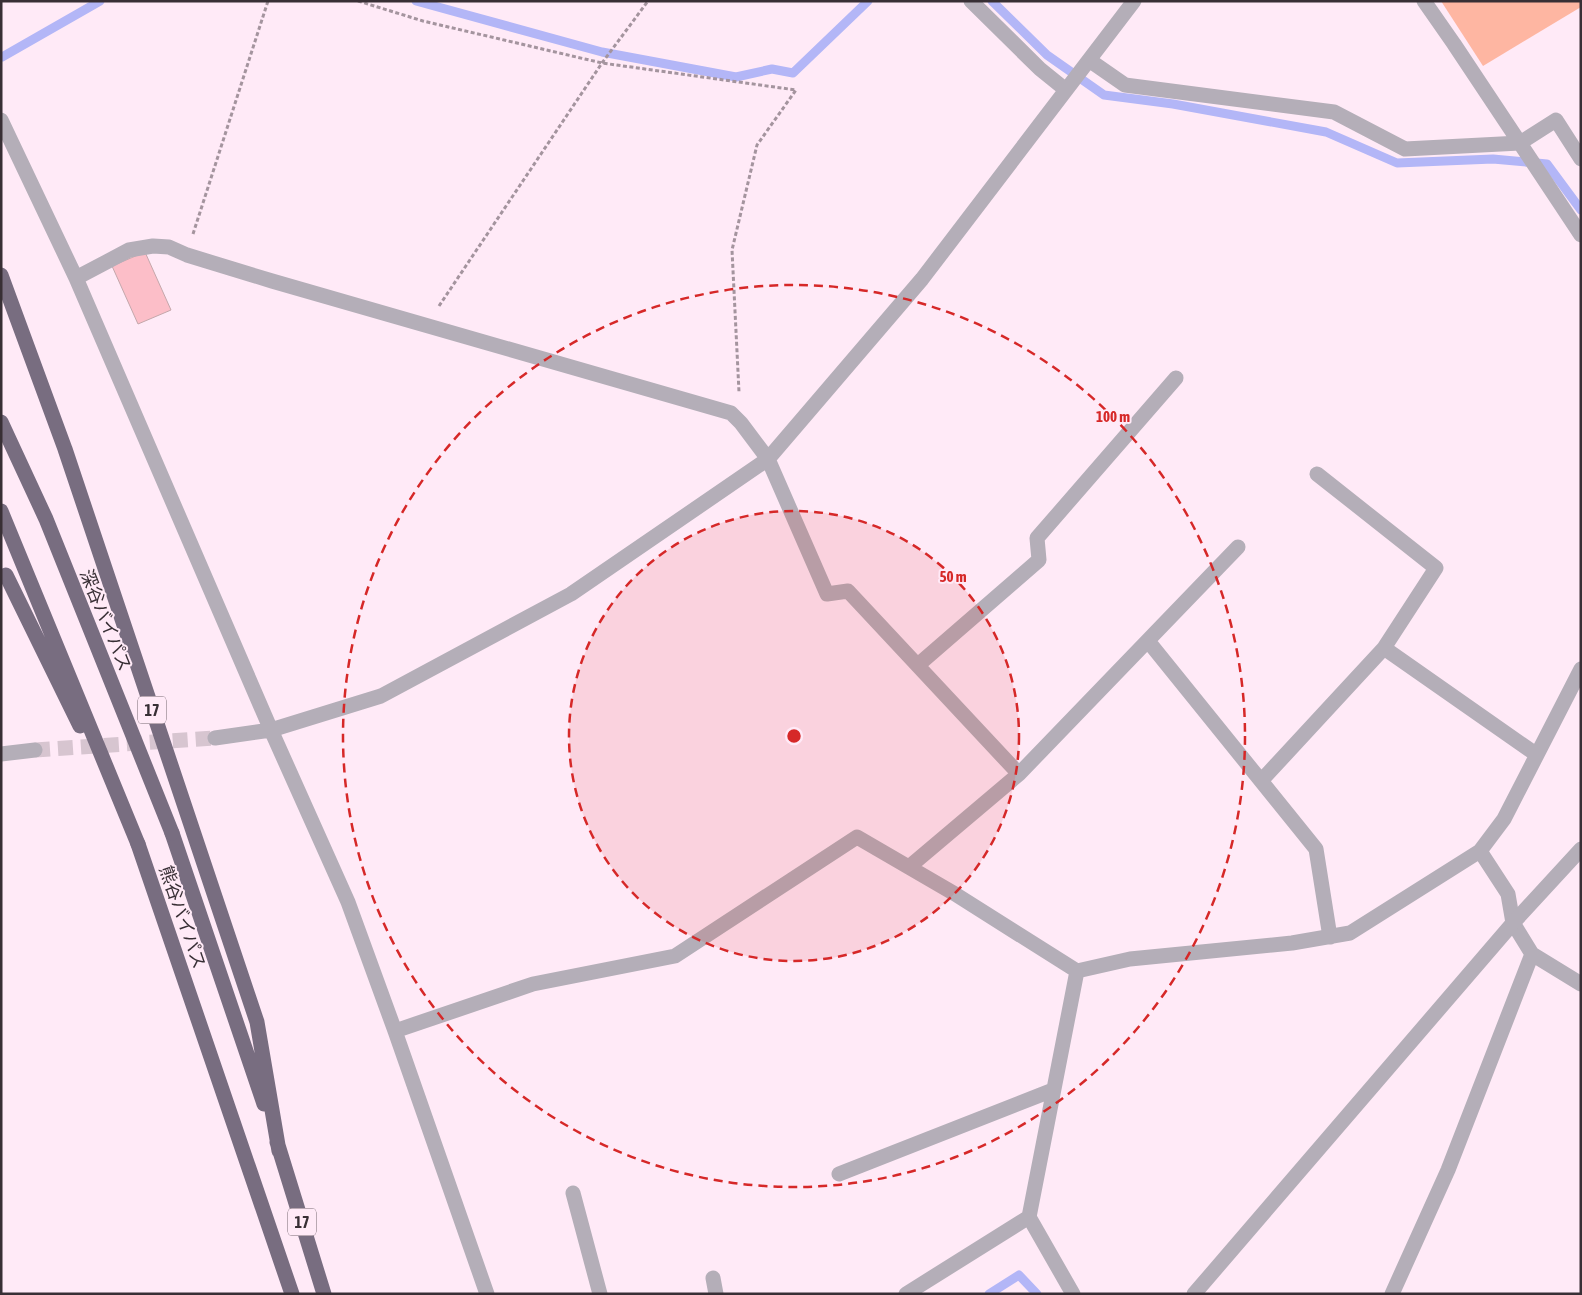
<svg xmlns="http://www.w3.org/2000/svg" width="1582" height="1295" viewBox="0 0 1582 1295" font-family="'Asap Condensed','Noto Sans JP',sans-serif">
  <style>
    .green { fill: #feb6a2 }
    .lines { fill: none; stroke-linecap: round; stroke-linejoin: round }
    .stream { stroke: #b3b6f7; stroke-width: 9 }
    .building { fill: #fcbec8; stroke: #c4a7ab }
    .minor-tunnel { stroke: #d7c5d0; stroke-width: 15; stroke-dasharray: 15 8; stroke-linecap: butt }
    .path { stroke: #a4949e; stroke-width: 3; stroke-dasharray: 4 2.5; stroke-linecap: butt }
    .minor { stroke: #b4aeb8; stroke-width: 15 }
    .tertiary { stroke: #b4aeb8; stroke-width: 15 }
    .trunk { stroke: #786d80; stroke-width: 15 }
    .trunk-bridge { stroke: #786d80; stroke-width: 15 }
    .ring { fill: none; stroke: #d62828; stroke-width: 2.5; stroke-dasharray: 9 6 }
    .labels { text-anchor: middle; dominant-baseline: central; stroke-width: 4; stroke-linejoin: round; paint-order: stroke }
    .shield { fill: #ffeaf7; stroke: #74676f; stroke-width: 1 }
    .shield-label { font-size: 16px; font-weight: bold; fill: #382f35 }
    .street-label { font-size: 18px; fill: #382f35; stroke: #ffeaf7 }
    .centre { fill: #d62828; stroke: #ffeaf7; stroke-width: 2.5 }
    .ring-label { font-size: 15px; text-anchor: middle; font-weight: bold; fill: #d62828; stroke: #ffeaf7; stroke-width: 4; stroke-linejoin: round; paint-order: stroke }
  </style>
  <rect width="100%" height="100%" fill="#ffeaf7"/>
  <path class="green" d="M1441,1H1581V7L1483,66Z"/>
  <g class="lines">
    <path class="stream" d="M416,1L602,52L736,77L772,69L793,73L868,1
      M992,1L1047,55L1104,95L1173,104L1326,132L1397,163L1493,159L1547,164L1581,210
      M2,57L100,1
      M989,1294L1019,1275L1037,1294"/>
  </g>
  <path class="building" d="M145,252L171,310L138,324L112,266Z"/>
  <g class="lines">
    <path class="minor-tunnel" d="M35,750L215,738"/>
    <path class="path" d="M358,1L423,21L602,63L796,90L757,145L732,250L739,392
      M193,234L268,1
      M439,306L602,63L648,1"/>
    <path class="minor" d="M971,1L1040,69L1066,90
      M1424,1L1454,44L1581,235
      M1089,60L1125,85L1334,112L1405,149L1520,143L1556,120L1581,159
      M1,120L76,278L271,730L348,902L395,1031L487,1294
      M76,278L129,250L153,246L169,247L187,255L272,281L731,413L741,423L768,459L827,594L848,591L1019,774
      M1148,641L1316,849L1330,937
      M1384,648L1537,755
      M918,665L1039,560L1037,538L1176,378
      M215,738L271,730L381,696L571,594L768,459L922,279L1134,1
      M1,754L35,750
      M1261,781L1384,648L1436,568L1317,474
      M909,867L1019,774L1238,547
      M1532,954L1581,984
      M1077,971L1130,959L1292,943L1350,933L1480,851
      M395,1031L533,984L675,956L857,837L955,894L1077,971L1029,1217L1073,1294
      M839,1174L1053,1090
      M573,1193L600,1294
      M713,1278L716,1294
      M906,1294L1029,1217
      M1392,1294L1448,1170L1532,954L1513,923L1508,894L1480,851L1504,819L1581,669"/>
    <path class="tertiary" d="M1194,1294L1513,923L1581,849"/>
    <path class="trunk" d="M1,275L65,449L257,1022L279,1151
      M172,833L264,1104
      M138,844L292,1294
      M277,1142L324,1294"/>
    <path class="trunk-bridge" d="M1,422L46,519L172,833
      M1,511L138,844
      M6,575L80,726"/>
  </g>
  <circle cx="794" cy="736" r="225" fill="#d62828" fill-opacity=".12"/>
  <g class="ring">
    <circle cx="794" cy="736" r="225"/>
    <circle cx="794" cy="736" r="451"/>
  </g>
  <g class="labels">
    <g class="shield">
      <rect x="138" y="696.5" width="28" height="27" rx="4"/>
      <rect x="288" y="1208.5" width="28" height="27" rx="4"/>
    </g>
    <g class="shield-label">
      <text x="152" y="710">17</text>
      <text x="302" y="1222">17</text>
    </g>
    <g class="street-label">
      <text transform="translate(106 620) rotate(68)">深谷バイパス</text>
      <text transform="translate(183 917) rotate(71)">熊谷バイパス</text>
    </g>
  </g>
  <circle cx="794" cy="736" r="8" class="centre"/>
  <g class="ring-label">
    <text x="1113" y="422">100 m</text>
    <text x="953" y="582">50 m</text>
  </g>
  <rect width="1582" height="1295" fill="none" stroke="#382f35" stroke-width="5"/>
</svg>
